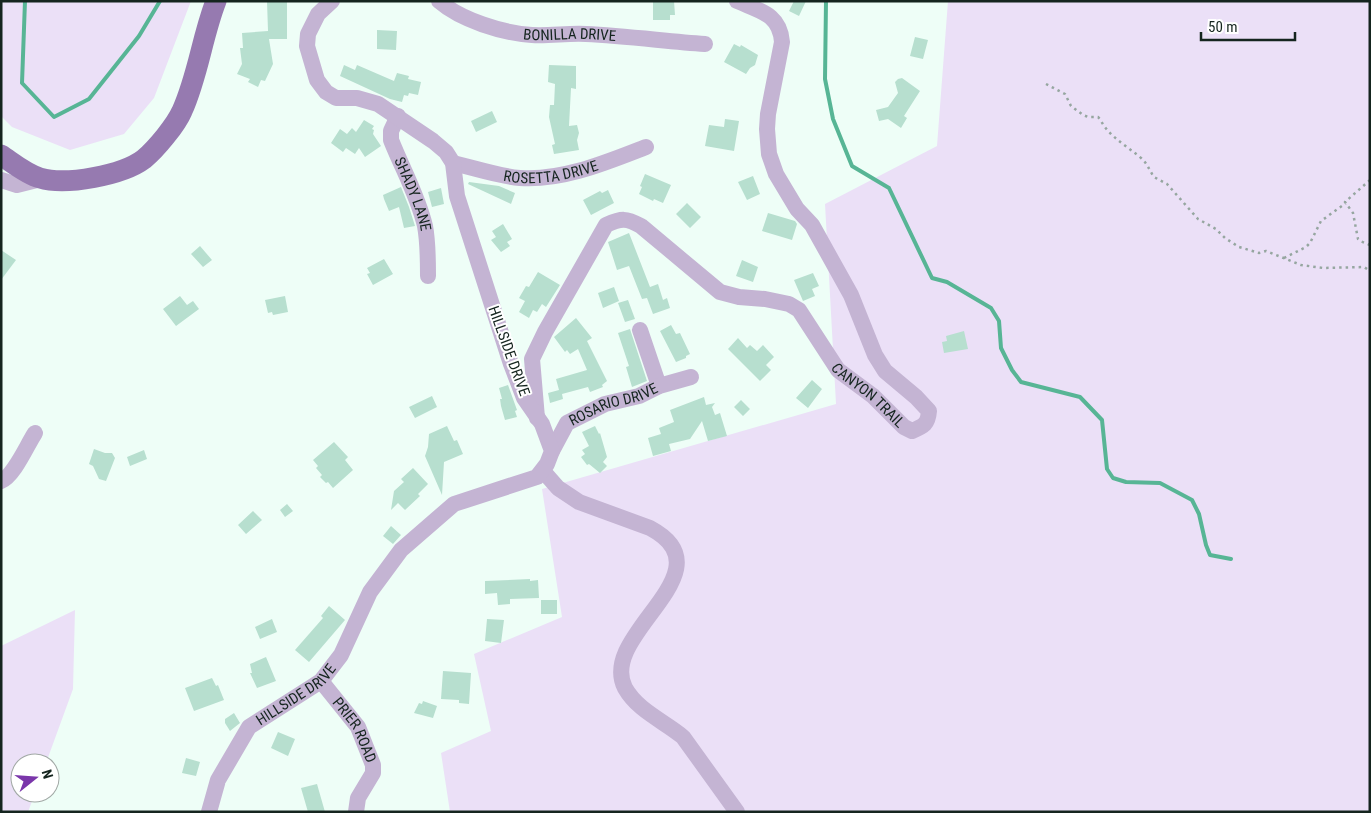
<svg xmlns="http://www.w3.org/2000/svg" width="1371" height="813" viewBox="0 0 1371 813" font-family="'Roboto Condensed',sans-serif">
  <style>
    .green { fill: #ebe0f7 }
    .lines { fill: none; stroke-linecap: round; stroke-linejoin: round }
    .stream { stroke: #57b595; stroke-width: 4 }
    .building { fill: #b7dfcf }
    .path { stroke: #96a6a0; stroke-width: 2.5; stroke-dasharray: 2.5 4; stroke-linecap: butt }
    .minor { stroke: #c4b4d3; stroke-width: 16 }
    .major { stroke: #967ab0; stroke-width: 21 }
    .labels { text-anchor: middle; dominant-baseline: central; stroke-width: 4; stroke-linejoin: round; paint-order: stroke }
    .street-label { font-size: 15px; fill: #15251f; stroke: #fff }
  </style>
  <rect width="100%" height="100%" fill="#eefef7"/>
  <path class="green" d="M1,1H191L154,98L124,134L70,150L12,127L1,116Z
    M948,1H1370V812H450L441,753L491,731L474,654L562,617L542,489L836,404L825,204L937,146Z
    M75,610L73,689L46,763H20V793H35L28,812H1V646Z"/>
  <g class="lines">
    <path class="stream" d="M25,1L22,83L54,117L89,99L139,36L160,1
      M826,1L825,79L833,119L852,166L889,188L932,278L947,282L991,308L999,321L1001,348L1012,370L1021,382L1080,397L1102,420L1107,469L1113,478L1126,482L1160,483L1192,500L1199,514L1206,545L1210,555L1231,559"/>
  </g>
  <path class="building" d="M267,1H287V39H269L273,64L265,81L261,80L258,87L248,82L250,79L237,74L242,64L240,48H243L242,33L268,31Z
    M653,1H674L675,15H670V20H653Z
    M794,1H806L799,16L789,11Z
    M377,30L397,31L396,50L377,49Z
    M915,37L928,40L923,59L910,56Z
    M734,44L740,47L741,45L758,55L755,65L750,68L746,74L724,62Z
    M344,65L355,70L357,65L394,81L397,73L409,76L408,79L421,82L418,95L409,93L408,96L404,95L402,102L390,99L340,76Z
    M549,65L576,66V89L571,88L569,126L577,125L579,133L577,140L579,150L554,154L552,145L555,144L549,117L550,105H554L555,84L548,82Z
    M902,78L920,91L904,116L907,118L901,128L888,119L879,121L876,110L888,107L898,93L895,82L898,79Z
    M492,111L497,122L476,132L471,121Z
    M725,119L739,121L734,151L705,146L709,125L724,127Z
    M364,120L374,126L372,129L374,130L373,134L381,146L365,157L359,148L355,154L346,148L343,152L331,143L340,129L347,134L352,128L356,132Z
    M645,174L671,185L663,203L654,199L653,201L639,194L642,187L640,186Z
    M753,176L760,194L747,200L738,182Z
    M469,182L499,186L515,193L511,204L468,184Z
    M401,187L409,207L415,226L404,228L399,207L389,211L384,199L383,195Z
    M441,188L444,204L432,207L428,192Z
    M608,190L614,203L591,215L583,200L600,191L602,193Z
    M687,203L701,217L690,228L676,214Z
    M768,213L795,221L797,224L792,240L762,231Z
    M503,224L512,239L507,242L510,246L501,252L491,240L496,237L492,231Z
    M629,233L650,287L658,284L663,300L667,298L670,308L653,314L647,298L642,299L629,266L617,270L608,242Z
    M200,246L212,260L203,267L191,254Z
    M1,250L16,260L1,280Z
    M384,259L393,274L373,285L367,274L370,273L367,268Z
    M742,260L758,267L753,282L736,276Z
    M538,272L560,285L546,307L542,304L537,312L533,310L529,318L519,312L525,301L519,298L526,286L529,287Z
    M813,273L819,286L812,289L815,296L803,301L794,280Z
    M614,287L619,301L603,308L598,293Z
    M180,296L187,305L193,301L199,309L176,326L163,309Z
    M285,296L288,312L273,315L272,312L268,313L265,300Z
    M628,300L635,319L625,322L618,303Z
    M576,318L592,338L587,341L607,381L602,385L603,387L590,392L588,387L562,394L563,399L550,403L548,393L559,390L556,379L587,370L578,349L570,354L567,350L565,352L554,337Z
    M671,325L676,334L680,333L690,354L686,356V358L676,362L660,331Z
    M630,329L647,381L632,387L626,367L629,366L618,333Z
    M964,331L968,349L944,353L942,342L947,341L946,336Z
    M738,338L747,348L750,345L757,351L763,345L774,357L766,365L771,370L760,381L728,349Z
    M812,380L822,389L808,408L796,398Z
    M508,385L517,410L515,411L517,417L505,420L501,406L500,399H502L499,388Z
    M432,396L437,407L415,418L409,407Z
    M704,397L706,405L715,403L712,407L715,415L720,413L727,436L708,441L702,421L690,439L669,444L671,451L653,456L648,438L661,434L659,428L674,422L670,410Z
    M741,400L750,409L743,416L734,407Z
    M447,426L454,441L457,440L463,454L444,462L442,495L425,456L428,447L429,434Z
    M595,426L599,434L600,433L607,457L603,462L607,466L600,473L589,464L587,465L581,457L585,454L582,450L589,446L582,432Z
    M334,442L348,457L345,460L353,470L333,488L328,482L326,483L320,477L322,475L316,468L318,466L313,460Z
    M94,449L105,453H112L115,458L106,481L99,479L93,466L89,464Z
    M144,450L147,459L130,466L127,457Z
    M413,468L428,484L418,494L420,496L405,510L398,503L391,510L394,491L404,482L401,479Z
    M287,504L293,511L285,517L280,510Z
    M253,511L262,520L246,534L238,525Z
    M391,526L401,535L393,544L383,536Z
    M530,579V581L538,580L539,598L510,599V604L498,605L497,593L485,594V581Z
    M541,600H557V614H541Z
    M329,606L345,620L309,662L295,650L323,618L321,616Z
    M272,619L277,632L260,639L255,627Z
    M487,619L504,620L501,643L485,641Z
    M266,657L276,681L257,688L250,673H252L250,664Z
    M443,671L471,673L469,704L459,703V700L441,699Z
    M212,678L216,686L218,685L224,700L194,711L185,688Z
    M423,701L437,706L433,718L414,713L419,703L422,704Z
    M234,713L240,723L230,731L225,723V719Z
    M278,732L295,739L288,756L271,748Z
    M186,758L200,762L196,776L182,773Z
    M317,784L325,812H308L301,788Z"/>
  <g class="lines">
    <path class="path" d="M1046,84L1065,94L1071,106L1083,115L1088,117H1098L1100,119C1109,137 1126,145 1141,158C1148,164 1149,170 1154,177L1167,184L1198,219L1216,229L1225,238L1239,247L1259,253L1266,251L1301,265L1323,268L1364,267L1370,271
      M1370,180L1345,202L1353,213L1358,239L1360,241L1370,245
      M1284,258L1306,247L1310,243L1321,221L1346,203"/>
    <g class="minor">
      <path id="s1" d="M439,1C461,20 502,33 532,35C550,36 568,33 586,34C625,36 665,41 705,44"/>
      <path id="s2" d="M398,116L391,131V140C402,168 418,196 425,226C428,242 428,259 428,276"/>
      <path id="s3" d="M453,163C475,168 498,176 520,178C563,181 607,162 646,147"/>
      <path d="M1,180L17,185L41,179"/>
      <path d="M640,330L659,386"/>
      <path id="s4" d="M537,418L532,359L545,332L606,225C622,218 626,218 641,226L720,292L739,297L765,299L789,304L799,310L838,370L873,396L904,427L912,431C924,426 928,424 929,411L916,397L885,371L875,355L851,295L812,225L797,209L776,174L769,154L767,129L768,114L782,42C780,14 760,11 737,1"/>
      <path id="s5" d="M552,451L567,423L605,404L639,396L659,386L691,377"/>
      <path d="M543,471L558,488L579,502L650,528C732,572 597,634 625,688C638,711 664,721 683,737L737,812"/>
      <path d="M1,481C14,476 27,445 35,433"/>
      <path id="s6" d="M321,681L358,727L373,765V773L358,798L356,812"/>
      <path id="s7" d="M209,812L218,780L249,727L321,681L341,655L370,592L401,550L454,504L537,477L547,464L552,451L542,424L524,398L511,364L457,196L453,163L446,152L433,141L378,104L357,98H336L326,92L317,80L307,46L308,34L318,14L332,1"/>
    </g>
    <path class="major" d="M1,155C13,163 26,174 40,178C66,186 123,175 144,159C156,149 176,125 182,111C198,76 202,37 216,1"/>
  </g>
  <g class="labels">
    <g class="street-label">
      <text stroke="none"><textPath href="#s1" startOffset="138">BONILLA DRIVE</textPath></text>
      <text stroke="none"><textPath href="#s3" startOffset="100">ROSETTA DRIVE</textPath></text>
      <text stroke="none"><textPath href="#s2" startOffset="84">SHADY LANE</textPath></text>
      <text transform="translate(509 351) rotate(70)">HILLSIDE DRIVE</text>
      <text stroke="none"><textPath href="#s4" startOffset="545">CANYON TRAIL</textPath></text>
      <text stroke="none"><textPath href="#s5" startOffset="82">ROSARIO DRIVE</textPath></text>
      <text stroke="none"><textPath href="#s7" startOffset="152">HILLSIDE DRIVE</textPath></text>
      <text stroke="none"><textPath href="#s6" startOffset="60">PRIER ROAD</textPath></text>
    </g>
  </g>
  <rect width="1371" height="813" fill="none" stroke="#15251f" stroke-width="5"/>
  <g transform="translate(35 778) rotate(73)"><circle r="24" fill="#ffffff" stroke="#a1a8a5"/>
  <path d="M0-4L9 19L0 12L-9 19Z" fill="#7a36aa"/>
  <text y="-8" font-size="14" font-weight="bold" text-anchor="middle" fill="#15251f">N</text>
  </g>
  <path d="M1201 32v8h94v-8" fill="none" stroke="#15251f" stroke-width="2.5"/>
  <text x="1208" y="32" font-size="15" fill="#15251f" stroke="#ffffff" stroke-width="4" paint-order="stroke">50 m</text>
</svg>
